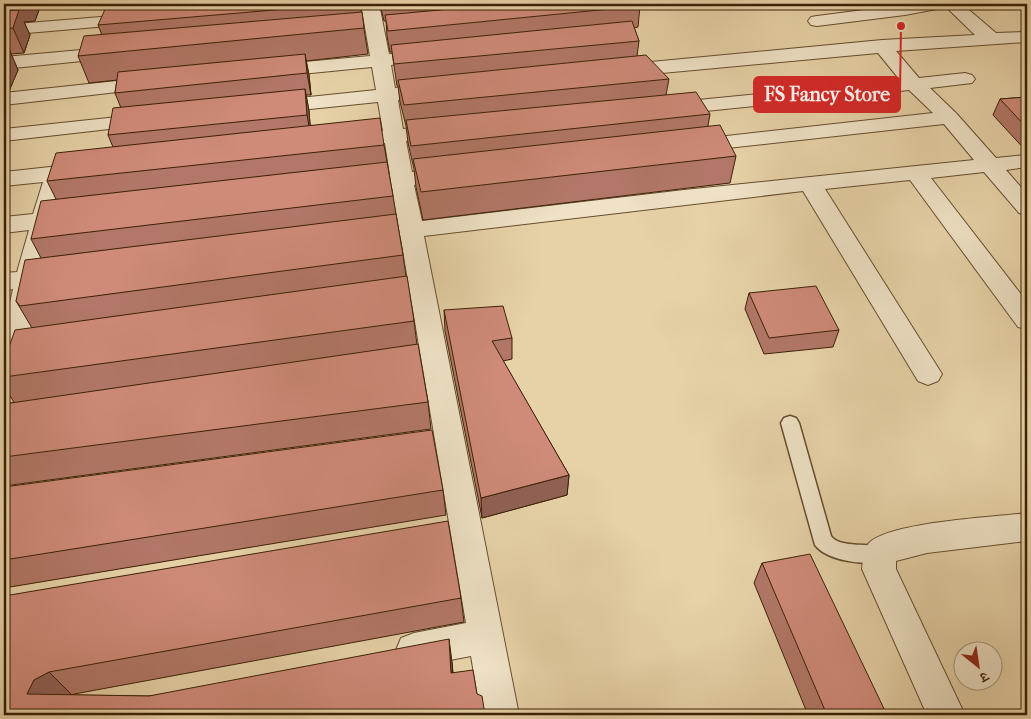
<svg xmlns="http://www.w3.org/2000/svg" width="1031" height="719" viewBox="0 0 1031 719" font-family="'IM FELL French Canon','Noto Serif Devanagari',serif">
  <style>
    .lines { fill: none; stroke-linecap: round; stroke-linejoin: round }
    .lane-casing { stroke: #664d2e; stroke-width: 3 }
    .street-casing { stroke: #664d2e; stroke-width: 2 }
    .lane { fill: #efe2c6; fill-rule: evenodd }
    .street { fill: #efe2c6; fill-rule: evenodd }
    .wall { fill: #b27768; stroke: #3b2105 }
    .shaded-wall { fill: #916155; stroke: #3b2105 }
    .building { fill: #cf8a79; stroke: #3b2105 }
    .leader { fill: none; stroke: #d62828; stroke-width: 2 }
    .callout-dot { fill: #d62828; stroke: #efe2c6; stroke-width: 2 }
    .callout { fill: #d62828; stroke: #d62828; stroke-width: 2 }
    .callout-label { font-size: 20px; text-anchor: middle; font-weight: bold; fill: #fff }
  </style>
  <rect width="100%" height="100%" fill="#e7d2a8"/>
  <filter id="stains"><feTurbulence type="fractalNoise" baseFrequency=".004" numOctaves="4"/><feColorMatrix values="0 0 0 0 .2 0 0 0 0 .09 0 0 0 0 .02 0 0 0 .5 -.17"/></filter>
  <radialGradient id="worn" r=".72"><stop offset=".6" stop-color="#630" stop-opacity="0"/><stop offset="1" stop-color="#630" stop-opacity=".3"/></radialGradient>
  <g class="lines">
    <g class="lane-casing">
      <path id="lane" d="M790,416L796,418L799,423L831,536C840,549 871,542 887,548L890,554L887,560C869,567 827,561 815,545L781,423L784,418Z"/>
    </g>
    <g class="street-casing">
      <path id="street" d="M361,4H379L389,54L405,55L407,59L405,63L391,65L395,88L437,84L444,86L447,90L444,94L398,100L403,129L445,125L452,127L455,131L452,135L406,141L412,172L452,167L460,169L463,174L460,179L414,185L422,221L684,190L974,160L944,124L691,152L683,151L680,146L683,141L691,140L933,113L909,90L667,115L660,113L657,109L660,105L667,103L900,80L878,53L619,77L612,75L609,71L612,67L619,65L882,40L975,35L944,5L942,8L905,15L817,26L811,25L808,21L811,17L817,16L910,4H962L996,33L1027,32V42L896,51L919,78L965,73L972,75L975,79L972,83L930,88L956,113L996,158L1027,155V167L1006,170L1027,194V215L1019,213L984,172L931,178L1027,302V329L1018,327L910,180L825,189L942,374L938,381L928,385L918,381L803,191L424,236L519,715H481L471,656L414,667L401,662L396,650L401,638L414,633L466,623L401,239L363,244L355,241L351,236L355,231L398,224L392,188L353,193L345,191L342,186L345,181L390,175L385,143L346,147L338,146L335,141L338,136L383,131L378,102L271,113L264,111L261,107L264,103L271,101L376,90L372,67L271,77L264,75L261,71L264,67L271,65L370,56Z
        M137,14L143,15L146,19L143,23L4,35V25Z
        M114,47L121,49L123,53L121,57L4,69V57Z
        M154,77L161,79L164,83L161,87L4,105V93Z
        M146,114L153,116L156,120L153,124L4,141V129Z
        M87,163L95,165L98,170L95,175L66,179L58,211L72,210L80,212L84,217L80,222L54,227L43,268L57,266L66,269L70,275L66,281L39,286L27,349L23,356L13,359L4,356V330L13,289L4,291V273L17,272L29,230L4,233V217L33,214L43,182L4,186V172Z
        M1027,513V541L927,553L896,561V569L965,715H927L862,569C863,561 863,550 869,543C889,522 995,517 1027,513Z"/>
    </g>
    <use href="#lane" class="lane"/>
    <use href="#street" class="street"/>
  </g>
  <path class="wall" d="M4,4L45,6L40,7L35,21L24,22L30,35L24,53L11,54L18,70L9,91L4,92Z
    M116,4H360L368,54L306,61L309,75L311,95H306L309,111L310,125L384,145L393,196L396,214L403,255L406,276L414,321L417,345L428,402L431,429L4,486V404L14,402L4,387V361L32,328L16,301L41,258L31,239L56,199L47,181L113,147L108,135L121,108L115,93L117,80L89,83L78,56L102,35L98,25L117,6Z
    M380,4H639L640,6L638,27L634,28L639,41L637,56L669,79L666,95L710,114L708,126L736,156L730,183L423,220L416,187L414,169L408,143L406,126L400,102L398,86H397L392,52H390L387,36L386,21H384Z
    M1027,97V152L993,115L1000,99Z
    M749,293L839,330L833,347L764,354L745,309Z
    M444,310L512,338V359L503,361L569,475L567,495L482,518L445,331Z
    M4,487L443,490L446,515L4,588Z
    M762,563L887,715H808L754,583Z
    M4,596L461,598L464,622L69,695L149,696L452,662L453,673L477,694L4,715Z"/>
  <path class="shaded-wall" d="M4,4H46L45,6L40,7L35,21L24,22L30,35L24,53L13,28L4,24Z
    M7,44L18,70L9,91L4,92V51Z
    M305,54L309,75L311,95L307,73Z
    M305,89L309,111L311,137L307,115Z
    M569,475L567,495L482,518L481,498Z
    M449,639L452,662L454,694L451,673Z
    M49,672L71,694L56,701L27,694L34,680Z"/>
  <path class="building" d="M147,4H345L98,25L106,7Z
    M505,4H639L640,6L388,31L385,15Z
    M19,10L13,28L4,29V11Z
    M362,12L364,28L78,56L84,36Z
    M632,21L639,41L394,64L391,45Z
    M4,44H7L4,51Z
    M305,54L307,73L115,93L118,72Z
    M646,55L669,79L404,105L398,80Z
    M305,89L307,115L108,135L113,108Z
    M696,92L710,114L411,146L406,120Z
    M1027,97V128L1000,99Z
    M380,118L384,145L47,181L56,153Z
    M720,125L736,156L421,192L413,159Z
    M387,162L393,196L31,239L41,201Z
    M396,214L403,255L20,306L16,301L25,260Z
    M407,276L414,321L4,377V361L15,330Z
    M816,286L839,330L769,338L749,293Z
    M503,306L512,338L492,341L569,475L481,498L444,310Z
    M418,344L428,402L4,457V404Z
    M432,430L443,490L4,560V487Z
    M448,521L461,598L49,672L34,680L27,694L149,696L449,639L451,673L473,670L477,694L482,696L485,715H4V596Z
    M810,554L887,715H827L762,563Z"/>
  <path class="leader" d="M901 26L900 94"/>
  <circle class="callout-dot" cx="901" cy="26" r="5"/>
  <rect class="callout" x="754" y="77" width="146" height="35" rx="5"/>
  <g class="callout-label">
    <text x="827" y="101">FS Fancy Store</text>
  </g>
  <rect width="1031" height="719" fill="none" stroke="#e7d2a8" stroke-width="20"/>
  <rect x="5" y="5" width="1021" height="709" fill="none" stroke="#3b2105" stroke-width="2.5"/>
  <rect x="10" y="10" width="1011" height="699" fill="none" stroke="#3b2105"/>
  <g transform="translate(978 666) rotate(150)"><circle r="24" fill="#efe2c6" stroke="#a79579"/>
  <path d="M0-4L9 19L0 12L-9 19Z" fill="#8f2418"/>
  <text y="-8" font-size="14" font-weight="bold" text-anchor="middle" fill="#3b2105">उ</text>
  </g>
  <rect width="100%" height="100%" filter="url(#stains)"/>
  <rect width="100%" height="100%" fill="url(#worn)"/>
</svg>
